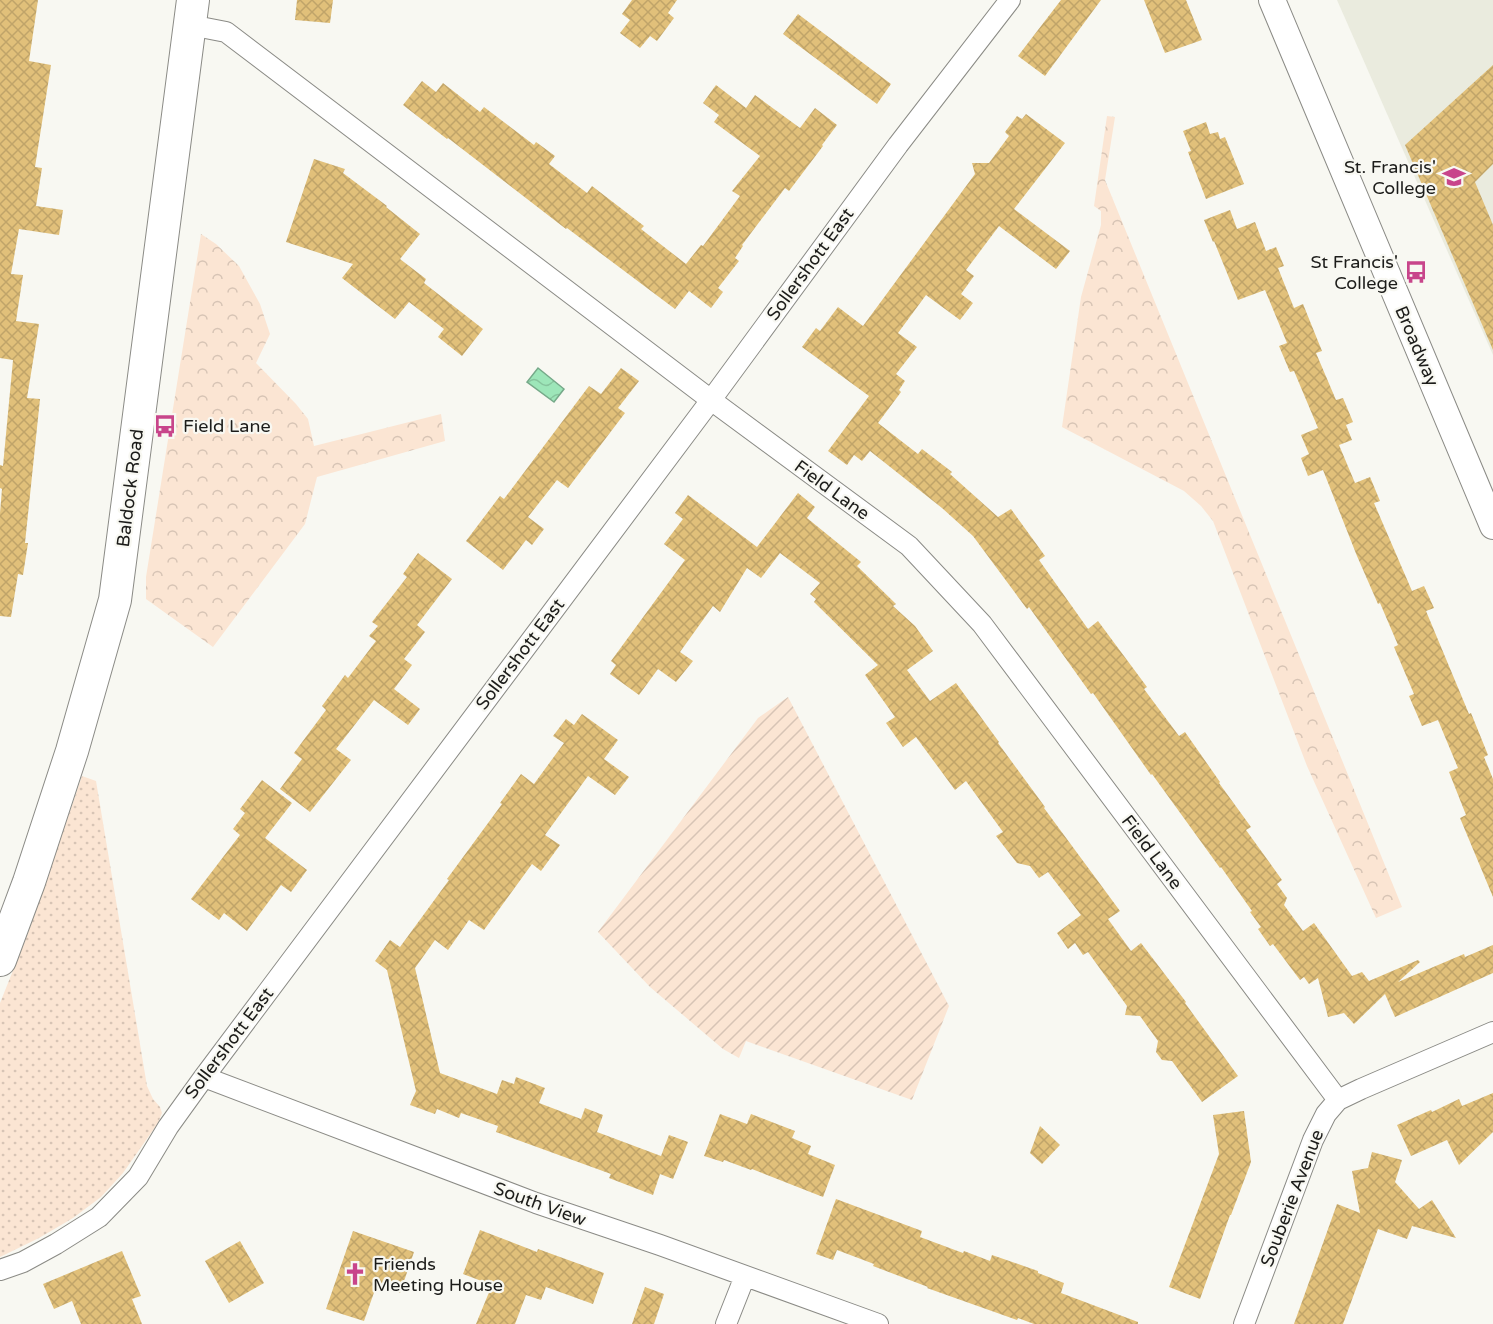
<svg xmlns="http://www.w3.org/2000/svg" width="1493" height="1324" viewBox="0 0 1493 1324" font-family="'Varela Round',sans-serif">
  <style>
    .built { fill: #eaebde }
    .grass { fill: url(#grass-dots) }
    .forest { fill: url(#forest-crowns) }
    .garden { fill: url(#garden-furrows) }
    .water { fill: url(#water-waves); stroke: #76a989; stroke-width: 1.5 }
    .building { fill: url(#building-cross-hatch) }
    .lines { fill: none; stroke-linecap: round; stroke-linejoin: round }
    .minor-casing { stroke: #8b8b86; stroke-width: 22 }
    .tertiary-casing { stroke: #8b8b86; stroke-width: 28 }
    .primary-casing { stroke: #8b8b86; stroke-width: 34 }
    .minor { stroke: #fff; stroke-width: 20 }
    .tertiary { stroke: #fff; stroke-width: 26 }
    .primary { stroke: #fff; stroke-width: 32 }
    .labels { text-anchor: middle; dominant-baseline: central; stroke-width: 4.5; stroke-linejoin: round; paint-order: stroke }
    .poi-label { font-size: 18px; fill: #1c1c1a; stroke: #f8f8f2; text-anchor: end }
    .street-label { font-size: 18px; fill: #1c1c1a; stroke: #f8f8f2 }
  </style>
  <defs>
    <pattern id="grass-dots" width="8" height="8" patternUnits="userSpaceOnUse" patternTransform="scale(1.5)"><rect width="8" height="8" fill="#fbe5d3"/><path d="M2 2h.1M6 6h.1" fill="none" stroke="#d7c4b5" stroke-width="1.8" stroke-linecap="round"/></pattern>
    <pattern id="forest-crowns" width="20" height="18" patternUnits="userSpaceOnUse" patternTransform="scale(1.5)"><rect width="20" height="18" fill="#fbe5d3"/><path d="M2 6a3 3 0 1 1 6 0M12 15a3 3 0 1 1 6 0" fill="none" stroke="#d7c4b5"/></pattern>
    <pattern id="garden-furrows" width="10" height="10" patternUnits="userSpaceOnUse" patternTransform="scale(1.5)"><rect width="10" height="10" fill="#fbe5d3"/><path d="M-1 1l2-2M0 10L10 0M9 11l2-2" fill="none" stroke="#d7c4b5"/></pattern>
    <pattern id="water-waves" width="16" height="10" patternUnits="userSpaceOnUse" patternTransform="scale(1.5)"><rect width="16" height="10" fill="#9de6b9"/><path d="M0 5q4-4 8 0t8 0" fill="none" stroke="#87c59e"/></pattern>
    <pattern id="building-cross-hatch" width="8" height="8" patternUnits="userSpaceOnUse" patternTransform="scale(1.5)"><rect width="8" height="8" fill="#e1c07a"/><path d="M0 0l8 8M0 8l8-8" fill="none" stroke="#c0a469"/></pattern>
  </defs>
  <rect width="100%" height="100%" fill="#f8f8f2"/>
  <path class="built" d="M1337,0H1493V355Z"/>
  <path class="grass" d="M82,776L96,781L147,1086L153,1099L160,1107L162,1113L158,1123L123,1173L101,1197L73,1218L39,1238L0,1257V1003L28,933Z"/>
  <path class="forest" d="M1107,116L1115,117L1105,180L1402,907L1376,918L1307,766L1213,521L1201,506L1184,491L1062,427L1081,297L1101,225V211L1094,206Z
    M201,234L216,244L239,266L260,304L270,334L256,363L296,404L308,419L314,446L441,414L445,441L317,477L305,524L213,647L146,599V577Z"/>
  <path class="garden" d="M788,697L949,1006L912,1100L746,1041L739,1058L723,1049L650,987L598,932L758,718Z"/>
  <path class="water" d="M538,368L564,389L554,402L527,382Z"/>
  <path class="building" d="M0,0H38L29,61L51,65L35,167L42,168L36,206L63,210L59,235L19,229L11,274L23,275L16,321L39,324L27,398L40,399L25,543H28L23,575L18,574L11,617L0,616V513L2,489L0,488V465L3,466L13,360L0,358Z
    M297,0H333L330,23L295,20Z
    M632,0H677L668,13L674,18L657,41L650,36L640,48L620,33L630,20L622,14Z
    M1061,0H1101L1045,76L1018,56Z
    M1144,0H1186L1202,40L1165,53Z
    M798,14L891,84L877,104L783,34Z
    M1493,65V164L1475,182L1493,225V350L1405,145Z
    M422,81L436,92L443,83L480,112L484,107L534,145L536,142L555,156L549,164L587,193L592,186L644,226L641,229L686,264L701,245L703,246L740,196L732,191L760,156L714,122L719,115L703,103L716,85L746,108L755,95L800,128L815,108L837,125L822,145L823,146L789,191L785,188L742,245L743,246L735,258L739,261L718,288L723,292L711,308L689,291L675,309L567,228L566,229L448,138L447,139L403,105Z
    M1026,114L1065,143L1014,209L1070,251L1056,269L999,226L966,270L974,276L961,294L973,303L960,320L926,295L898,333L917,347L896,374L905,381L899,390L901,392L878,423L918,454L922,449L952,472L950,474L998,517L1011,509L1045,556L1039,560L1088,629L1098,621L1147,687L1144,689L1179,736L1185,732L1220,782L1219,783L1251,827L1246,830L1282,880L1277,884L1287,898L1284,905L1303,931L1314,923L1352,976L1362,972L1369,981L1418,960L1420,962L1398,982L1464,954L1465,957L1493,945V973L1395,1017L1385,994L1354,1024L1344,1013L1328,1017L1318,978L1309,984L1304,977L1300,980L1273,944L1270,946L1258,929L1261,927L1250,912L1252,911L1221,867L1220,868L1152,774L1151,775L1093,693L1091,694L1029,607L1027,609L973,536L942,508L870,451L862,461L854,455L847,465L828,451L869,396L802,347L816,328L820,331L838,307L863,326L975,174L972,163H989L1009,136L1005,132L1017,116L1022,119Z
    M1206,122L1210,134L1218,132L1220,139L1225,137L1244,184L1206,199L1188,152L1191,151L1183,131Z
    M314,159L345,169L343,173L387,206L386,207L420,234L400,259L426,279L424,283L483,329L462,356L438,337L444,329L409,302L395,319L342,278L353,264L286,242Z
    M1230,210L1237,229L1255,222L1266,251L1276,247L1284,266L1278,268L1294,308L1303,304L1322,351L1316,353L1336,400L1343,398L1353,422L1346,425L1352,440L1339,445L1355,483L1370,477L1380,501L1374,503L1412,591L1424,586L1434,608L1426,611L1469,714L1471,713L1488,755L1484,757L1493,779V897L1460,818L1466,815L1449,772L1458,768L1438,720L1422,726L1409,696L1414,694L1394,647L1398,645L1380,603L1378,604L1357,556L1323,470L1308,476L1301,458L1309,454L1301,435L1318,428L1294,371L1290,372L1279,346L1287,343L1265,290L1238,300L1214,241L1213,242L1204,220Z
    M621,368L639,381L618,408L625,413L568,488L557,480L528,517L544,529L532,545L526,540L503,570L466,541L500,496L504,499L589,386L601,394Z
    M798,493L815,507L807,518L861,562L857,566L896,604L893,606L915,626L933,651L907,670L930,701L956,683L999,742L998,743L1045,807L1044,808L1120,911L1108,919L1131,951L1141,943L1186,1002L1185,1003L1238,1076L1202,1102L1172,1061L1162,1060L1156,1052L1158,1041L1140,1016L1125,1015L1127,1006L1088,952L1083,955L1075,943L1068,949L1057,933L1081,915L1048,872L1039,878L1030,866L1017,863L996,836L1003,832L966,781L955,790L916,737L903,747L886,723L895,717L865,675L878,665L814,602L816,599L810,594L820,583L780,553L761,578L747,568L720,612L713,606L680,652L693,661L676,682L658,669L639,695L610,674L616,665L611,661L685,560L664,544L683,519L675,513L688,495L757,547Z
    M418,553L452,579L417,625L425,632L404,659L412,665L394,689L420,709L408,725L374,700L336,749L351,760L310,812L280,789L302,759L294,753L326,710L322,706L345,675L348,678L376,641L369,636L378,626L372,622L407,577L403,574Z
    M582,714L618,740L604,759L629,777L615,795L588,776L545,835L560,845L541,871L532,864L484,930L469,920L448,950L435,940L415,968L440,1073L497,1094L502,1080L514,1084L516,1077L545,1088L539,1103L581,1119L585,1108L603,1115L597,1132L661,1156L669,1135L688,1142L673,1179L660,1174L653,1195L609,1178L611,1174L496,1132L498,1126L461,1113L459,1118L437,1109L435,1114L410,1105L416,1091L387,970L375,961L390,940L400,947L449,880L447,879L502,804L500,803L521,774L534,784L564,743L553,736L566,719L574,725Z
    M262,780L292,803L265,838L307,870L291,892L281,885L247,931L224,913L219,920L191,899L240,835L233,829L245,813L240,809Z
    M1493,1093V1132L1459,1165L1447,1140L1411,1156L1397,1125L1431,1110L1432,1112L1459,1099L1462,1106Z
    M1244,1111L1251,1162L1231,1215H1230L1200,1299L1169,1287L1219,1154L1213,1115Z
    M720,1114L747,1124L751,1114L795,1131L792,1138L811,1146L808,1154L835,1165L823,1197L752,1169L751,1170L724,1160L723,1162L704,1156Z
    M1040,1126L1060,1145L1042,1164L1030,1153Z
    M1372,1152L1402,1160L1395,1182L1419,1209L1432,1200L1456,1238L1412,1226L1407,1239L1378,1229L1343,1324H1294L1337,1204L1360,1213L1352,1171L1368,1168Z
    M836,1199L922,1231L920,1237L963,1253L964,1251L990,1261L992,1255L1038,1271V1273L1064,1283L1061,1293L1138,1322V1324H1034L1018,1318L1017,1320L927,1288L928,1287L873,1266L874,1264L837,1250L833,1260L816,1254Z
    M480,1230L537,1252L538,1249L604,1273L593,1304L546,1287L541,1300L526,1295L515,1324H476L492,1285L463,1274Z
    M353,1231L414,1252L400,1293L377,1284L364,1321L326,1309Z
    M240,1241L264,1283L229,1303L205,1261Z
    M122,1251L141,1296L132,1299L142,1324H81L72,1301L54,1309L43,1284Z
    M645,1287L664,1294L654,1324H632Z"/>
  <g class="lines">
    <g class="minor-casing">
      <path id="minor" d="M190,25L226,32L711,400L909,546L982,624L1338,1100
        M204,1077L536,1203L660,1245L878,1324
        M0,1270L23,1262L56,1244L99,1217L138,1177L168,1127L204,1077L711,400L898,145L1010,0
        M726,1324L745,1276
        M1244,1324L1313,1140L1326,1114L1338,1100L1361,1089L1493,1032"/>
    </g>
    <g class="tertiary-casing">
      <path id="tertiary" d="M1272,0L1493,526"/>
    </g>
    <g class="primary-casing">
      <path id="primary" d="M0,960L29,882L72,751L115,600L193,0"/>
    </g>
    <use href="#minor" class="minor"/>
    <use href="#tertiary" class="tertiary"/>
    <use href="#primary" class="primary"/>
  </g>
  <defs>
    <g id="school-bare" transform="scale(1.8)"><path d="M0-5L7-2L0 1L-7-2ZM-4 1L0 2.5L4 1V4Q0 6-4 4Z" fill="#c8458b" stroke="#f8f8f2" stroke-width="2.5" paint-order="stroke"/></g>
    <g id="bus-bare" transform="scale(1.8)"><path d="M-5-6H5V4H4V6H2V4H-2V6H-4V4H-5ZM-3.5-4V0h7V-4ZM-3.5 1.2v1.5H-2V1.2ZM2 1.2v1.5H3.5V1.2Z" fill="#c8458b" stroke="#f8f8f2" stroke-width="2.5" paint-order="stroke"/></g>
    <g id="church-bare" transform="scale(1.8)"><path d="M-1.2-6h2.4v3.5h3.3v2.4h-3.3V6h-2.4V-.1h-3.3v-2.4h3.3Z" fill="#c8458b" stroke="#f8f8f2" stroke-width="2.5" paint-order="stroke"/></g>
  </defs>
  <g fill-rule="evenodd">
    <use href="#school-bare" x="1454" y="177"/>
    <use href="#bus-bare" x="1416" y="272"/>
    <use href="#bus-bare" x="165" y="426"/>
    <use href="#church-bare" x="355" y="1274"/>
  </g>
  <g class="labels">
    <g class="poi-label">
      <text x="1436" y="167">St. Francis'<tspan x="1436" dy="21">College</tspan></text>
      <text x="1398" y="262">St Francis'<tspan x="1398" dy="21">College</tspan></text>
      <text x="183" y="426" text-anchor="start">Field Lane</text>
      <text x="373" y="1264" text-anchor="start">Friends<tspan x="373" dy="21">Meeting House</tspan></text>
    </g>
    <g class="street-label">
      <text transform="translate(810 264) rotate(-54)">Sollershott East</text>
      <text transform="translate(1417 346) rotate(67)">Broadway</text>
      <text transform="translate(130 488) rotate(-83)">Baldock Road</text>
      <text transform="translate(832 490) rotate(36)">Field Lane</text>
      <text transform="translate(520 654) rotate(-53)">Sollershott East</text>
      <text transform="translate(1152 852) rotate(53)">Field Lane</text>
      <text transform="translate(229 1043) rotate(-53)">Sollershott East</text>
      <text transform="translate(1292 1198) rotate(-69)">Souberie Avenue</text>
      <text transform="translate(540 1204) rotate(20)">South View</text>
    </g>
  </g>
</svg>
